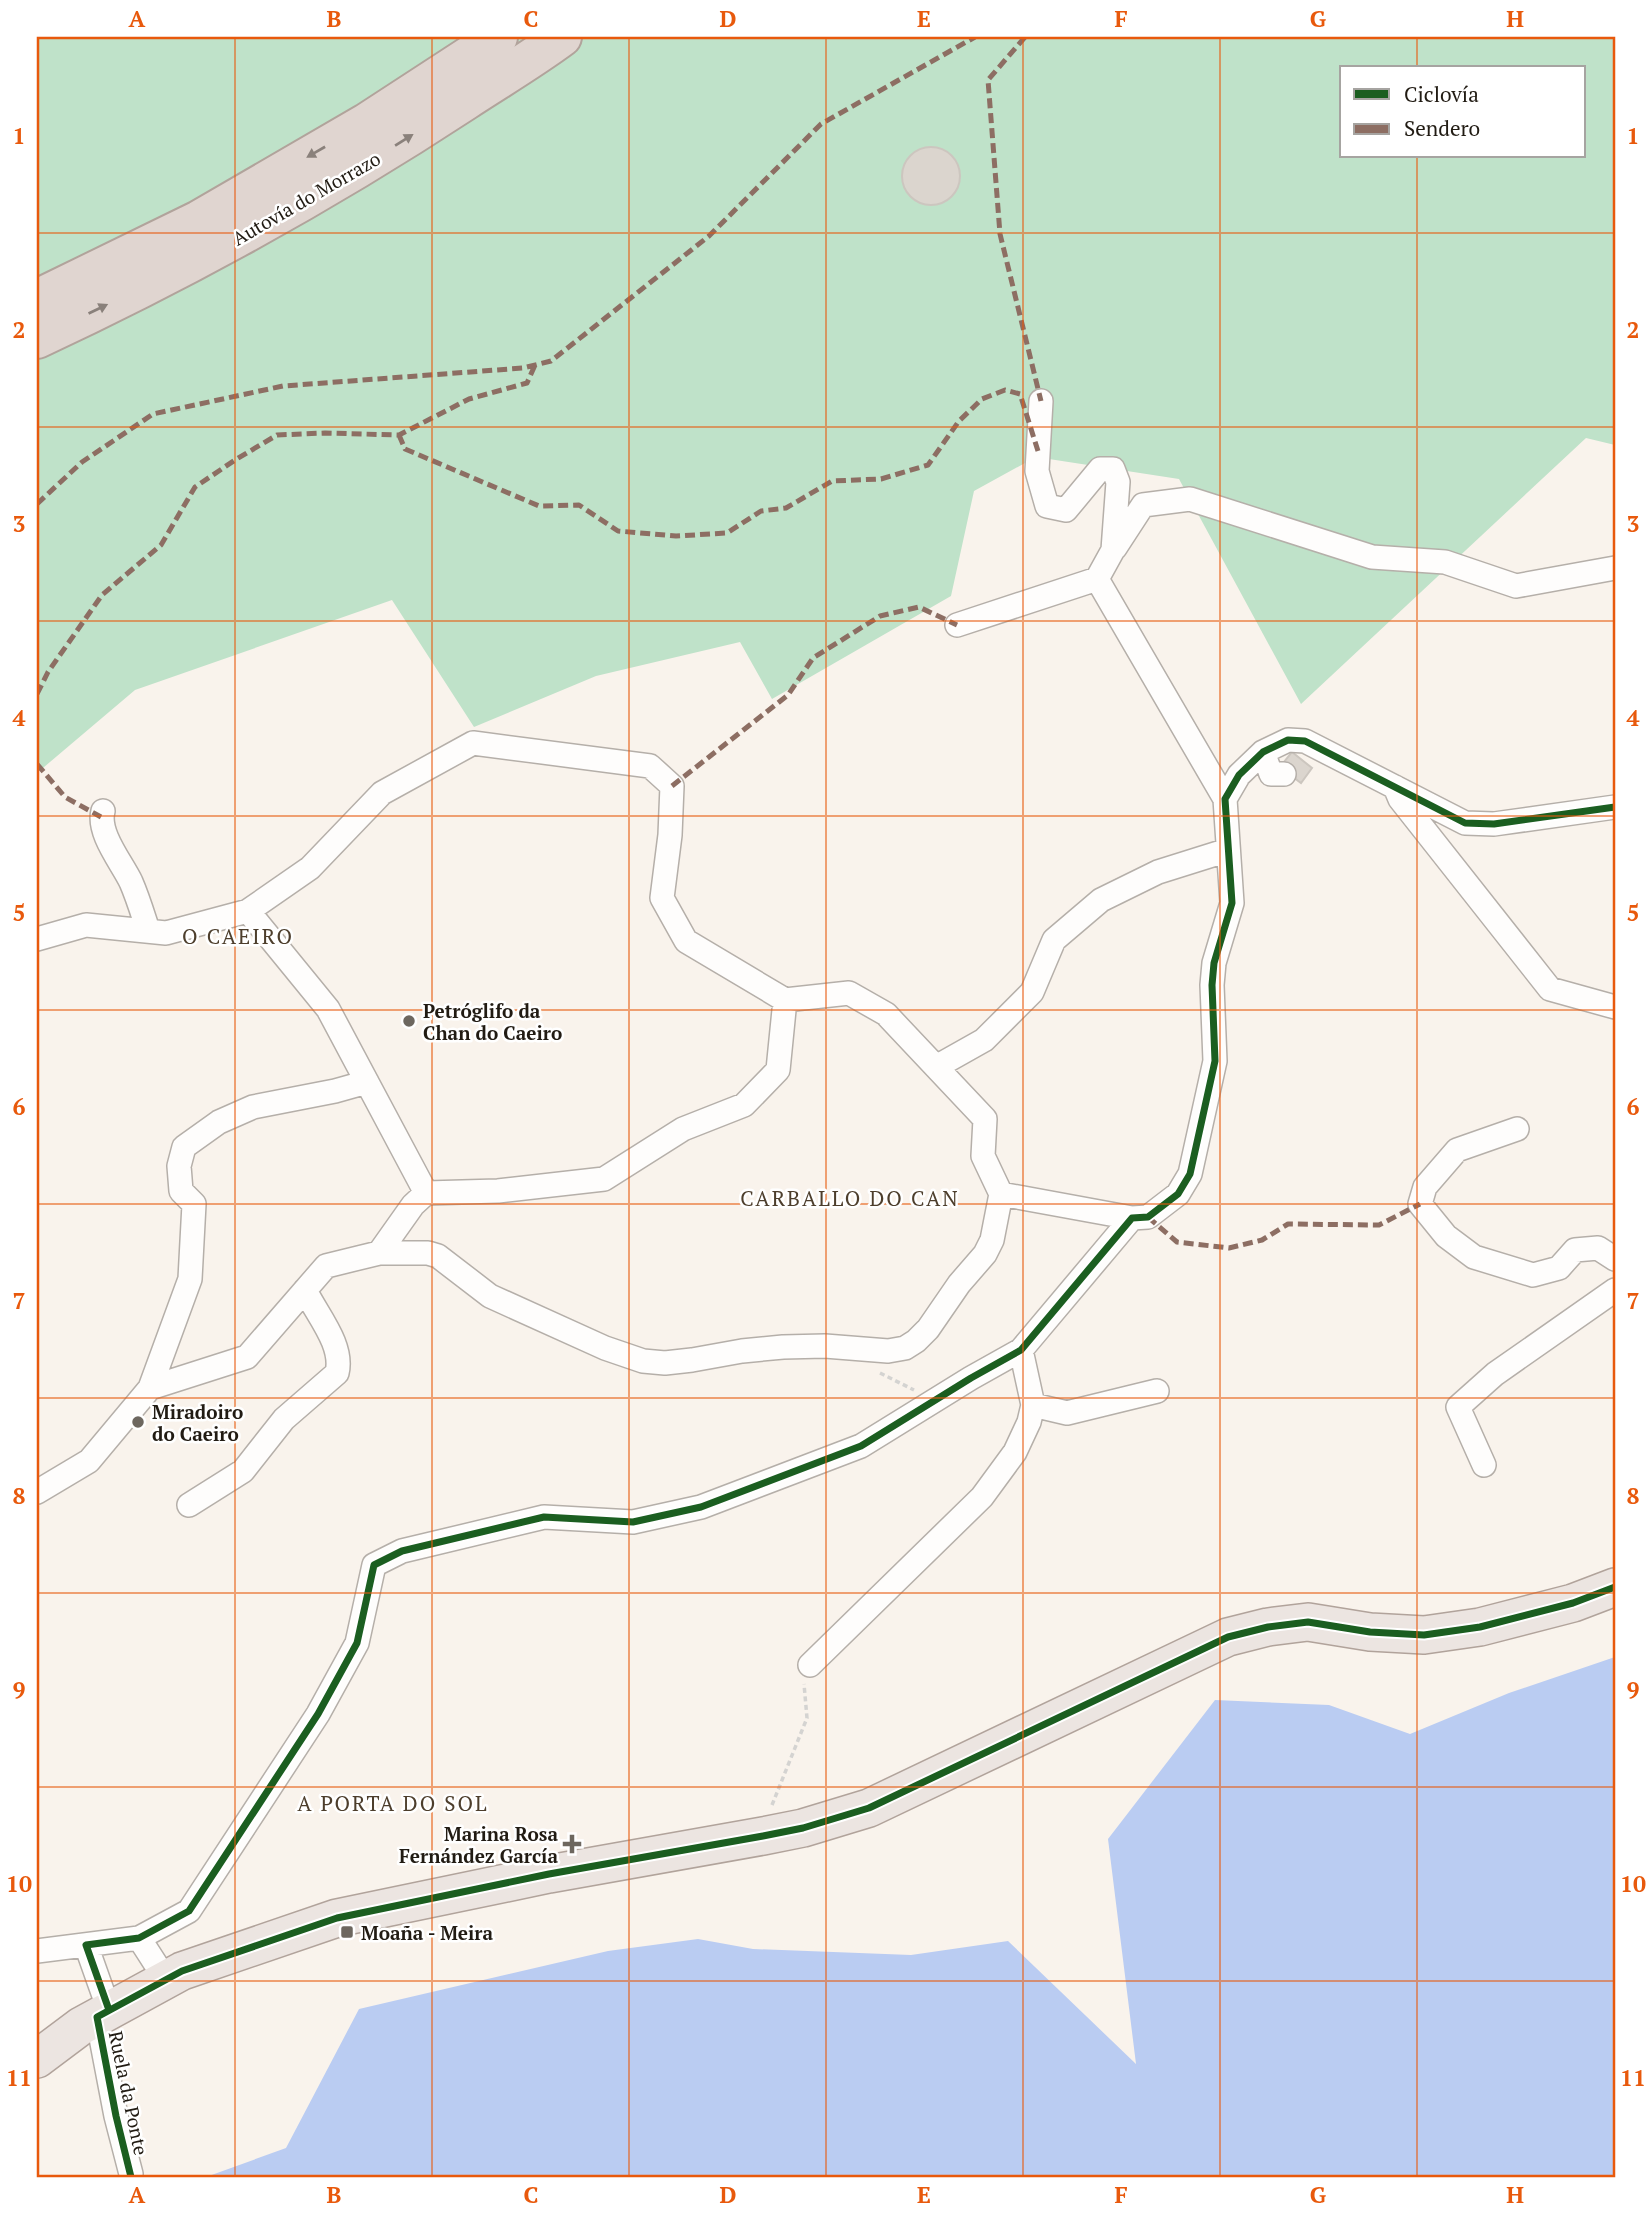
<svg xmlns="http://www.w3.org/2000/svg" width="1652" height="2214" viewBox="0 0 1652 2214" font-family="'PT Serif',serif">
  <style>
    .forest { fill: #bfe2c9; fill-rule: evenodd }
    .water { fill: #baccf2 }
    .building { fill: #dbd5ce; stroke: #ccc6bf; stroke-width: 2 }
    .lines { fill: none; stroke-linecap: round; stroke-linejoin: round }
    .minor-casing { stroke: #b5afa9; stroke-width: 26 }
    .primary-casing { stroke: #b1a39b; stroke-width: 40 }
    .motorway-casing { stroke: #b1a39b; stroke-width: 42 }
    .path { stroke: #d4d3d1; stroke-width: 3.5; stroke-dasharray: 5 3.5; stroke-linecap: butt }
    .minor { stroke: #fefdfc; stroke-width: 23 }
    .primary { stroke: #ece5e1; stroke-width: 37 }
    .motorway { stroke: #e0d5d0; stroke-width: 38 }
    .quiet { stroke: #8d6e63; stroke-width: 5; stroke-dasharray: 10 5; stroke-linecap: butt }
    .cycleway-casing { stroke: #fff; stroke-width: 11 }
    .cycleway { stroke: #1b5e20; stroke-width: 7 }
    .oneway { fill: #8a817b }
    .grid { fill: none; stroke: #e8590c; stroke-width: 2; stroke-opacity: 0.55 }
    .poi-dot { fill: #6d675f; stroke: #fff; stroke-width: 2.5 }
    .labels { text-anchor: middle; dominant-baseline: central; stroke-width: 5; stroke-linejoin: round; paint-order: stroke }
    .street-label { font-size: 19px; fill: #211b13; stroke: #fff }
    .poi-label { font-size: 19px; font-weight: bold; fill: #211b13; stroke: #fff; text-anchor: start }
    .neighbourhood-label { font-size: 21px; letter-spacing: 2px; fill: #4d3e2c; stroke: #fff }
    .neatline { fill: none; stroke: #e8590c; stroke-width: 2.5 }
    .grid-label { font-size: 23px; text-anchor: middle; font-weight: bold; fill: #e8590c }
  </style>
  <rect width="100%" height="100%" fill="#f9f3ec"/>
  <path class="forest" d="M37,37H1615V445L1586,438L1301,704L1179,479L1036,457L974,491L951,596L772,699L740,642L596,676L474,727L392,600L135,690L37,773ZM1342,68H1584V156H1342Z"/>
  <path class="water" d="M1615,1657V2177H206L286,2148L359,2009L608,1951L698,1939L753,1949L911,1955L1008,1941L1136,2064L1108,1839L1215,1700L1329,1705L1410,1734L1509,1693Z"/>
  <path class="building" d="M902 176a29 29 0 1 1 58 0a29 29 0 1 1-58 0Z
    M1292,752L1312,768L1301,783L1280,767Z"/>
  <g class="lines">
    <g class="minor-casing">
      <path id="minor" d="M1041,401L1037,471L1047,506L1066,510L1100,469H1113L1118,482L1113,550L1097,579L1225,799
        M1115,548L1143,505L1190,499L1372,557L1445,562L1516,586L1615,568
        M957,625L1097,579
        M1263,752L1271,774H1284
        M1395,787L1400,799L1550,989L1615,1007
        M103,811C97,833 122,863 131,882C138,898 143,915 148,930
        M248,911L328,1009L426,1193
        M37,939L86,925L166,933L248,911L310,868L382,793L473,743L650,766L672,786L670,835L662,898L686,941L785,1000L778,1070L744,1105L683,1129L604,1179L498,1191L426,1193L413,1205L379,1253L326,1266L247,1357L150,1388L89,1461L37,1492
        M785,1000L849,993L886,1014L985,1119L983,1156L1001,1194L1132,1218
        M936,1067L984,1040L1032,992L1054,940L1101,900L1158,872L1228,850
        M1517,1129L1457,1150L1425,1187L1420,1204L1446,1236L1474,1257L1533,1275L1559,1268L1575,1250L1598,1248L1615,1259
        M379,1253H428L438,1256L490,1296L605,1348L643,1361L665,1363L692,1360L742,1351L783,1347L825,1346L888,1351L905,1348L916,1341L928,1329L959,1284L985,1254L992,1240L1001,1194
        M150,1388L190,1279L194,1204L181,1191L179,1166L184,1147L219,1122L253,1107L335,1091L367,1082
        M1033,1405L1067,1413L1157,1391
        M1484,1465L1458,1407L1495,1374L1615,1290
        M189,1505L243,1471L284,1419L337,1373C344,1345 317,1315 305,1290
        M810,1665L982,1497L1015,1452L1029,1422L1033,1405L1021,1350
        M139,1938L166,1980
        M86,1945L109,2010
        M37,1951L139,1938L189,1911L318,1714L357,1643L374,1565L402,1551L544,1517L633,1522L701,1507L861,1446L971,1378L1021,1350L1132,1218L1148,1217L1178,1194L1190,1174L1215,1061L1212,985L1214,963L1232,903L1225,799L1239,775L1263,752L1288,740L1305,741L1465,823L1494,824L1615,807
        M97,2017L116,2116L131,2174"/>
    </g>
    <g class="primary-casing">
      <path id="primary" d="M37,2059L81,2026L182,1971L337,1918L549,1874L763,1836L803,1828L869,1808L1228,1637L1268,1627L1308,1622L1370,1632L1424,1635L1480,1627L1573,1603L1615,1587"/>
    </g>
    <g class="motorway-casing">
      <path id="motorway" d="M37,299L199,220L366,123L498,37
        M37,339C185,270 328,191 465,101C497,80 531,60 562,37"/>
    </g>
    <path class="path" d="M880,1373L914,1390
      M772,1805L807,1718L804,1684"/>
    <use href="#minor" class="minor"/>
    <use href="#primary" class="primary"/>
    <use href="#motorway" class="motorway"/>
    <path class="quiet" d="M1025,37L988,80L1000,234L1041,401
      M399,435L405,449L539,506L579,505L618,531L676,536L727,533L761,511L786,508L832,481L881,479L928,465L959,421L982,399L1005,390L1020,394L1038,451
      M37,504L82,462L153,414L283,386L523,368L551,361L709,236L821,124L975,37
      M37,694L48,672L102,595L161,545L195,487L235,460L277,435L325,433L399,435L469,399L527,383L535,365
      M37,764L65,797L101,817
      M672,786L788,695L813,658L880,616L919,607L957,625
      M1148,1217L1177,1242L1229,1248L1262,1240L1288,1224L1379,1225L1420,1204"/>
    <g class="cycleway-casing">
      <path id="cycleway" d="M109,2010L86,1945L139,1938L189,1911L318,1714L357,1643L374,1565L402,1551L544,1517L633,1522L701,1507L861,1446L971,1378L1021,1350L1132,1218L1148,1217L1178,1194L1190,1174L1215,1061L1212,985L1214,963L1232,903L1225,799L1239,775L1263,752L1288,740L1305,741L1465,823L1494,824L1615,807
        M131,2177L116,2116L97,2017L182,1971L337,1918L549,1874L763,1836L803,1828L869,1808L1228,1637L1268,1627L1308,1622L1370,1632L1424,1635L1480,1627L1573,1603L1615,1587"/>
    </g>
    <use href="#cycleway" class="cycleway"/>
  </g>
  <defs><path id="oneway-solid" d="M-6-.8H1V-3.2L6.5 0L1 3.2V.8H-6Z" transform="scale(1.75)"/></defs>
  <g class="oneway">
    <use href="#oneway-solid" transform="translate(404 140) rotate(-32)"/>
    <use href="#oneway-solid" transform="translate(316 152) rotate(150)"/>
    <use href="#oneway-solid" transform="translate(98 309) rotate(-26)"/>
  </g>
  <path class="grid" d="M235,37V2177M432,37V2177M629,37V2177M826,37V2177M1023,37V2177M1220,37V2177M1417,37V68M1417,156V2177M37,233H1615M37,427H1615M37,621H1615M37,816H1615M37,1010H1615M37,1204H1615M37,1398H1615M37,1593H1615M37,1787H1615M37,1981H1615"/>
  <g class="poi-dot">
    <circle cx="409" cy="1021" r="7"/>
    <circle cx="138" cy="1422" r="7"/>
    <path d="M568.5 1833.5h7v7h7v7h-7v7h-7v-7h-7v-7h7z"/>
    <rect x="340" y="1925" width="14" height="14" rx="3.5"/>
  </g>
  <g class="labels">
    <g class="street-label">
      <text transform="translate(306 198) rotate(-30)">Autovía do Morrazo</text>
      <text transform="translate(129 2093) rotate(78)">Ruela da Ponte</text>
    </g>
    <g class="poi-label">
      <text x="423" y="1010">Petróglifo da<tspan x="423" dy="22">Chan do Caeiro</tspan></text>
      <text x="152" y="1411">Miradoiro<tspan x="152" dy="22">do Caeiro</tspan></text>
      <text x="558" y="1833" text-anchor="end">Marina Rosa<tspan x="558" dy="22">Fernández García</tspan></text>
      <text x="361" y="1932">Moaña - Meira</text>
    </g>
    <g class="neighbourhood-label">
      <text x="238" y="936">O CAEIRO</text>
      <text x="850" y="1198">CARBALLO DO CAN</text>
      <text x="393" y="1803">A PORTA DO SOL</text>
    </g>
  </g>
  <rect width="1652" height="2214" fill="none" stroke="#ffffff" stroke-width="77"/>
  <rect x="1340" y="66" width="245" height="91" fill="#ffffff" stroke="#a6a4a1" stroke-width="2"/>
  <rect x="1354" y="89" width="35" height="10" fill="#1b5e20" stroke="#a6a4a1" stroke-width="2"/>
  <text x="1404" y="102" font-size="21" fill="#211b13">Ciclovía</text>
  <rect x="1354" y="124" width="35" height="10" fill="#8d6e63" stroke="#a6a4a1" stroke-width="2"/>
  <text x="1404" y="136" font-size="21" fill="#211b13">Sendero</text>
  <rect x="38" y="38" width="1576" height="2138" class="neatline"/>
  <g class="grid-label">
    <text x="137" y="27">A</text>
    <text x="334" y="27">B</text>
    <text x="531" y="27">C</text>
    <text x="728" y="27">D</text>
    <text x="924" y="27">E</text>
    <text x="1121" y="27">F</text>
    <text x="1318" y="27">G</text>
    <text x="1515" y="27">H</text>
    <text x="19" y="144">1</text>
    <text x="1633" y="144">1</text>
    <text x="19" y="338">2</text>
    <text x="1633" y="338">2</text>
    <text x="19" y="532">3</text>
    <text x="1633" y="532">3</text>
    <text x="19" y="726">4</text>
    <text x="1633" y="726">4</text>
    <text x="19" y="921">5</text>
    <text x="1633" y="921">5</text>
    <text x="19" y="1115">6</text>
    <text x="1633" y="1115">6</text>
    <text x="19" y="1309">7</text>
    <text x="1633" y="1309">7</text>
    <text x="19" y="1504">8</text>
    <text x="1633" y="1504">8</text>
    <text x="19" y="1698">9</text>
    <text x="1633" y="1698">9</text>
    <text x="19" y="1892">10</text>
    <text x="1633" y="1892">10</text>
    <text x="19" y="2086">11</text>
    <text x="1633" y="2086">11</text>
    <text x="137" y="2203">A</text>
    <text x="334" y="2203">B</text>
    <text x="531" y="2203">C</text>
    <text x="728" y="2203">D</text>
    <text x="924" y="2203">E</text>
    <text x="1121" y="2203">F</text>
    <text x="1318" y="2203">G</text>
    <text x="1515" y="2203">H</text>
  </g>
</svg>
